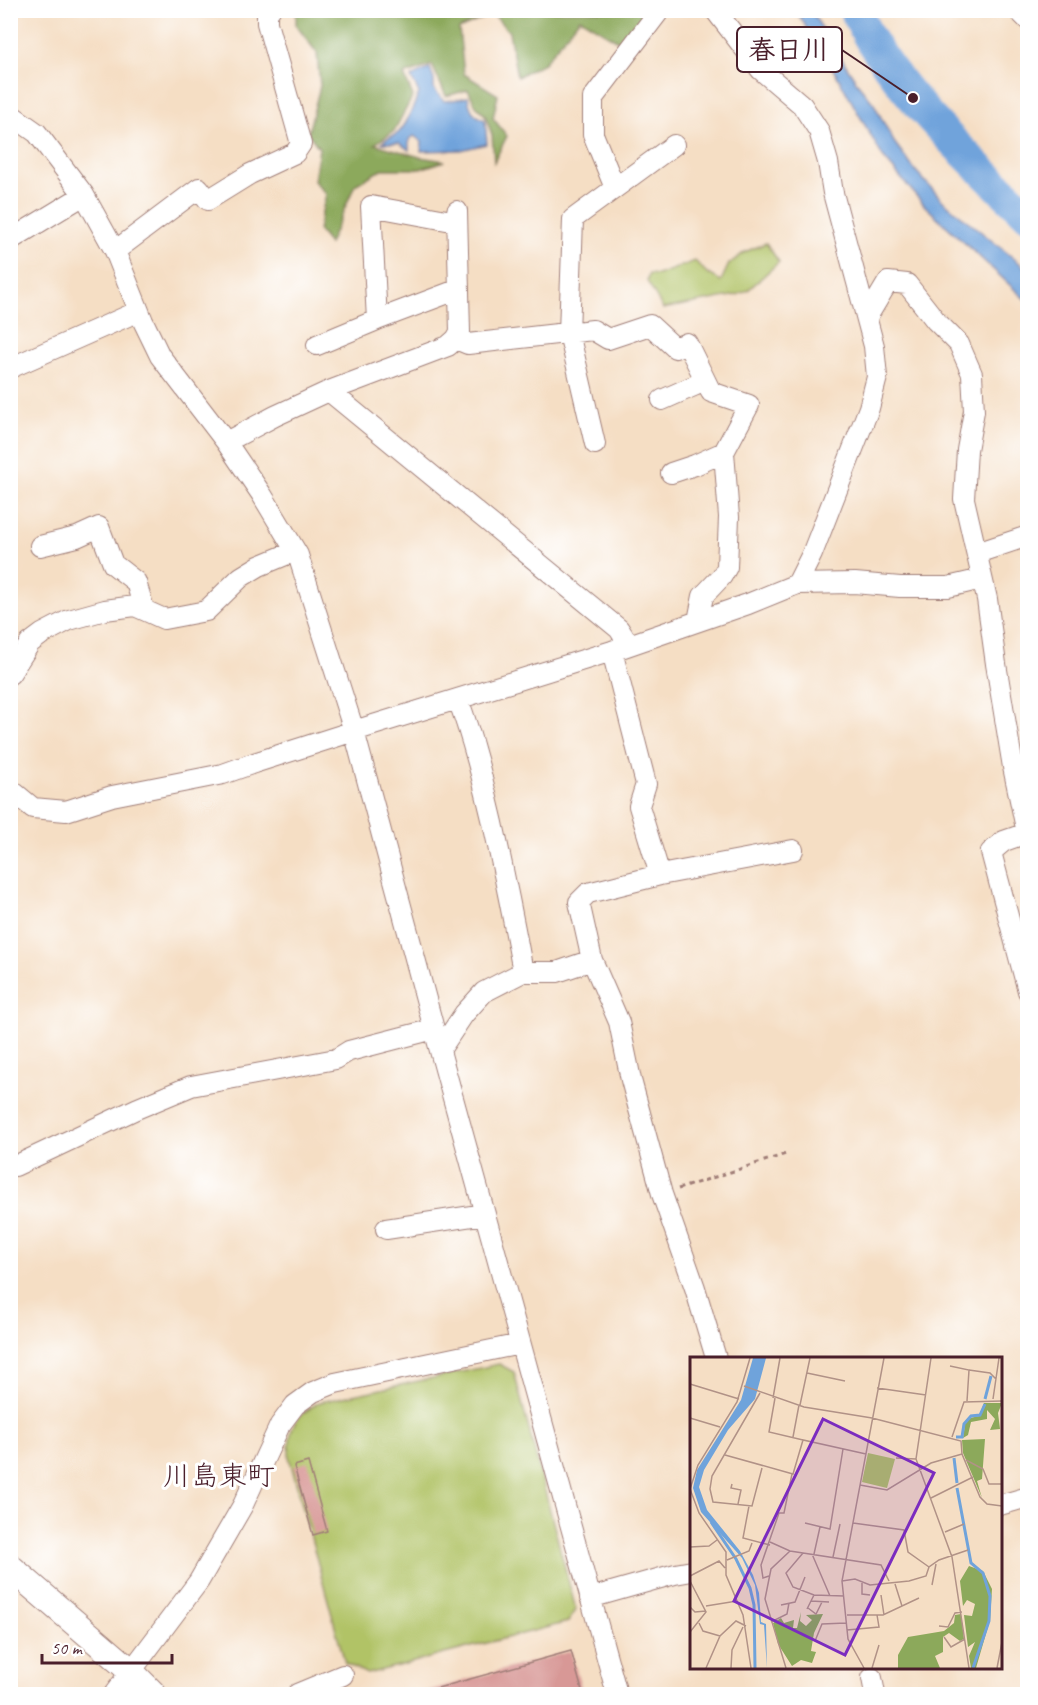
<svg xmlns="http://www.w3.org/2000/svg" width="1038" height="1705" viewBox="0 0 1038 1705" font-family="Caveat,'Klee One',sans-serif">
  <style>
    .green { fill: #b1c366; stroke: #7e7148; stroke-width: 1.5 }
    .forest { fill: #8ca95b; stroke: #6b6443; stroke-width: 1.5 }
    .water { fill: #6fa3db; stroke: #5c6183; stroke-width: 1.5 }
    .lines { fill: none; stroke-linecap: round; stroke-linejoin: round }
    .river { stroke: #6fa3db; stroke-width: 32 }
    .building { fill: #d89896 }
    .minor-casing { stroke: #a07e78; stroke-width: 22 }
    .tertiary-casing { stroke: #a07e78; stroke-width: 28 }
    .path { stroke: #a07e78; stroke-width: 3; stroke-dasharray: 4.5 4.5; stroke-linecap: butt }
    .minor { stroke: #fff; stroke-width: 20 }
    .tertiary { stroke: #fff; stroke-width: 26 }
    .labels { text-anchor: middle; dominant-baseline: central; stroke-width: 6; stroke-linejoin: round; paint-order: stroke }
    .quarter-label { font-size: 28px; fill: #4a1f2b; stroke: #fff }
    .inset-river { fill: none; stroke: #6fa3db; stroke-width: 3 }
    .inset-road { fill: none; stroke: #b19287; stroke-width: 1.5 }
    .view { fill: #7b2cbf; fill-opacity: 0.15; stroke: #7b2cbf; stroke-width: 3 }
    .inset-edge { fill: none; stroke: #4a1f2b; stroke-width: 3 }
    .leader { fill: none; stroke: #4a1f2b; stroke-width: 2 }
    .callout-dot { fill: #4a1f2b; stroke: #fff; stroke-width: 2 }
    .callout { fill: #fff; stroke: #4a1f2b; stroke-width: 2 }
    .callout-label { font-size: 27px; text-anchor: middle; font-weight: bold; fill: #4a1f2b }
  </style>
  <rect width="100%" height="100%" fill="#fff"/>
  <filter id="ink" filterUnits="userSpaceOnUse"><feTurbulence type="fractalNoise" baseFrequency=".0167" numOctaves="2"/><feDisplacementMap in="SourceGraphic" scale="12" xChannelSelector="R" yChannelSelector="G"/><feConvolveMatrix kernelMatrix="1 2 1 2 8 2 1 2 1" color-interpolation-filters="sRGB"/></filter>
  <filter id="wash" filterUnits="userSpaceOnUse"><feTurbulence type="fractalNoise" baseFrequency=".008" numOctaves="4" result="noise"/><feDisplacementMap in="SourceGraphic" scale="24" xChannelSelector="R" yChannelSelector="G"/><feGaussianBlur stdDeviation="1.35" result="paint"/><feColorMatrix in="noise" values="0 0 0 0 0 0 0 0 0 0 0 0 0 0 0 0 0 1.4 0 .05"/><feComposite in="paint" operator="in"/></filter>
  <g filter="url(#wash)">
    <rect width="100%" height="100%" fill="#f5dec4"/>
    <path class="green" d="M766,243L779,262L747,291L737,295L663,309L647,281L649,274L658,275L695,261L707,273L721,281L729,264L745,252Z
      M499,1364L514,1372L576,1610L568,1622L367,1674L345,1663L289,1457C289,1426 293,1417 320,1402Z"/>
    <path class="forest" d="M296,11H647L623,44L580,18L544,63L517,77L509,32L493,14L459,29L464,74L498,95L493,118L507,136L494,162L492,135L485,115L476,106L468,90L446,96L432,65L404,75L413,96L394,131L375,144L420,157L445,161L420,169H382L355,185L329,244L318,230L326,194L314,181L319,148L308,133L320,86L317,53L296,25Z"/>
    <path class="water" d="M796,11H811L858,84L874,104L894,142L915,170L943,201L1027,269V301L925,206L883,157L836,74Z
      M430,68L434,80V89L444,101L454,100L468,97C470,110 473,115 485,120L487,144L461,150L421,151L422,142L414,136L409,139V150L399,143H382C388,136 393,137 398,133C407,126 414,104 419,93L411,77Z"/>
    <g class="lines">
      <path class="river" d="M855,10C862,23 867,36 875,47C916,110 974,163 1028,215"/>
    </g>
    <g id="blocks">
      <path class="building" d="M308,1462L327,1531L313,1535L294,1466Z
        M571,1651L583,1694H416Z"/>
    </g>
  </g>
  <g filter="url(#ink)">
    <use href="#blocks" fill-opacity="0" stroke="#a07e78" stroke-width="1.5"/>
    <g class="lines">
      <g class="minor-casing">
        <path id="minor" d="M715,10L761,70L802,105L819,131L828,162L833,193L874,346L877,377L869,408L812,554L797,584
          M1018,10L1028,20
          M10,114L37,133L84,195L115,251L143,321L160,356L226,442L262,495L298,555L354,731L434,1029L617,1694
          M615,188L593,134V98L660,10
          M10,240L84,195
          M115,251L199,188L208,200L250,174L295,153L301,144L267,23V13L270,10
          M867,317L888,282L907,284L936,321L959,344L972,374L974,411L967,450L964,499L987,599L996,664L1013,767L1027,833L1004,841L991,852L1028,991
          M377,320L371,206L457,222
          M456,339L468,344L593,330L608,339L650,325L675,348L687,343L711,392L749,405L724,452L729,517L727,567L722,576L703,596L698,621
          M317,345L377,320L459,289
          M10,368L139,311
          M329,391L619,629L629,645
          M662,400L705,381
          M226,442L275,416L329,391L448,346L456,339L460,332L457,211
          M595,444L569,333L573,219L674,145
          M671,473L695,465L724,452
          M40,546L77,537L99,527L113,564L136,582L144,609
          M977,553L1028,536
          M612,651L646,784L639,806L660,875
          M10,674L30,643L42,634L69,620L105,610L135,606L164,619L206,611L241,577L259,566L295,551
          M458,699C473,740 483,781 493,823C504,873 514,922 523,972
          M10,789L33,808L66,811L112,796L223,774L254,763L354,731L612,651L748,604L797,584L855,583L900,587H948L982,579
          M440,1050L464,1014L484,992L523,972H557L592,960
          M10,1163L15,1166L136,1109L191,1086L336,1059L349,1051L434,1029
          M386,1229L485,1214
          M716,1358L695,1288L662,1194L631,1080L619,1022L592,960L579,902L588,893L660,875L793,850
          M1000,1505L1028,1497
          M590,1598L675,1574L692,1571
          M872,1678L875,1694
          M114,1694L199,1581L243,1505L280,1425L295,1405L313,1392L335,1383L520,1344
          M297,1694L343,1675"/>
      </g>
      <g class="tertiary-casing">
        <path id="tertiary" d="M10,1567L124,1665L153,1694"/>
      </g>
      <path class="path" d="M678,1189L789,1153"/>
      <use href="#minor" class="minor"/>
      <use href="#tertiary" class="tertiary"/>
    </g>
  </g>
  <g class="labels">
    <g class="quarter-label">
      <text x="219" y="1475">川島東町</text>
    </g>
  </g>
  <g transform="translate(690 1357)">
    <rect width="312" height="312" fill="#f5dec4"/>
    <path d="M178,96L205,102L197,131L172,125Z" fill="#b1c366"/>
    <path d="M294,46H312L308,56L310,72L300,73L305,62L297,53V62L281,65L278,78L273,81L275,67L280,61L289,59ZM295,82L292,122L287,124L292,141L273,96L272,83ZM279,209L293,214L302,232L300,263L286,311H281L279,299L285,285L278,290L274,258L282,259L285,247L277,243L273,249L270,224ZM111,255L110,264L116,269L122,263L116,258L133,257L124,276L121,294L126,295L122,306L111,303L102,309L88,287L83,266L91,261L94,266L104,263L103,271H107ZM271,257L274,282L270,284L259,276L253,280V295L245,299L250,311H208V298L218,280L254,274L264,266L265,258Z" fill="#8ca95b"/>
    <path d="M63,1H76L65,42L38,73L14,113L9,130L17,153L50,194L63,218L69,236L71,265L76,267L77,311L74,268L70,267L65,228L52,201L11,155L3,131L7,113L51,43Z" fill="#6fa3db"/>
    <path class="inset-river" d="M295,42L301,19M266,80H272L274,67L281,59L290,58L295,47M264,101L267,126M267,131L281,206L293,216L300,239L299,264L283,311M21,165L46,202L60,231L64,248L65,311"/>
    <path class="inset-road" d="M60,1L47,45L8,108L0,132L9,156L36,195V218L53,258L61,311M241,1L226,102L262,200L279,311M260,9L279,13L277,44M279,13L300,16L306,22M117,16L155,24M0,27L49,42M54,29L114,50L182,61L271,84L272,97L290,140L297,147L312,149M187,31L236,38M70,36L22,119L20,132L23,145L62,149L72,111M83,41L90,1M85,41L79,75L113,83M303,42L309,1M110,48L120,1M0,61L30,70M103,80L109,48M262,80L274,45L312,44M35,98L103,117L113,83L176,97M206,101L226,102M276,103L293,112L299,127H312M42,127L41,131L51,133L48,147M170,128L197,133L241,106L272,97M241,141L283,120M59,149L53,181L80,188M115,166L140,172L153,92M163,166L214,173L218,195L239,210M255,175L274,167M80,185L100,194L191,208L199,224M0,190L19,189L27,183M113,196L96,216L103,230L124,238M122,197L140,239M124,197L130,170M143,200L150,167M37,203L59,194L62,186M0,219L29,204L35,211M79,219L73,221L71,208L89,156H94L102,117M0,224L16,255L0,275M152,224L165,222L180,228L219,224L236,219L239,210L249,203L278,193M172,226V237L180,238M205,227L212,249M242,228L246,207M191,238L194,258M121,244L139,245M91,248L105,245L115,220M16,249L47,244M0,250L5,255L16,254M118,251L126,257L132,245M117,252L124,238L154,239M157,258H193L229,241M81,265L97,257L99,246M9,266L13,274L30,279M249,269L258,270L265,256L272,255M157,273L189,270L187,258M254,280L261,290L275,282M125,284L132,267L156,266M16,311L30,279L46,264L56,269M41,311L42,293L53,270M96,311L75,242L81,212L100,194M174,311L158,282L152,224L194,1M182,311L189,288M307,311L312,285"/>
    <path class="view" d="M133,62L244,116L155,298L44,244Z"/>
    <rect width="312" height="312" class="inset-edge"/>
  </g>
  <path class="leader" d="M913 98L842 50"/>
  <circle class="callout-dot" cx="913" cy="98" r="6"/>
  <rect class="callout" x="737" y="27" width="105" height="45" rx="6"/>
  <g class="callout-label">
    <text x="789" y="59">春日川</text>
  </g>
  <rect width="1038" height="1705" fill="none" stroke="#fff" stroke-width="36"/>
  <path d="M42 1654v9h130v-9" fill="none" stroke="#4a1f2b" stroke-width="3"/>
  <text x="51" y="1654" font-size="18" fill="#4a1f2b" stroke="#ffffff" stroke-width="4.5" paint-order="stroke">50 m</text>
</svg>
